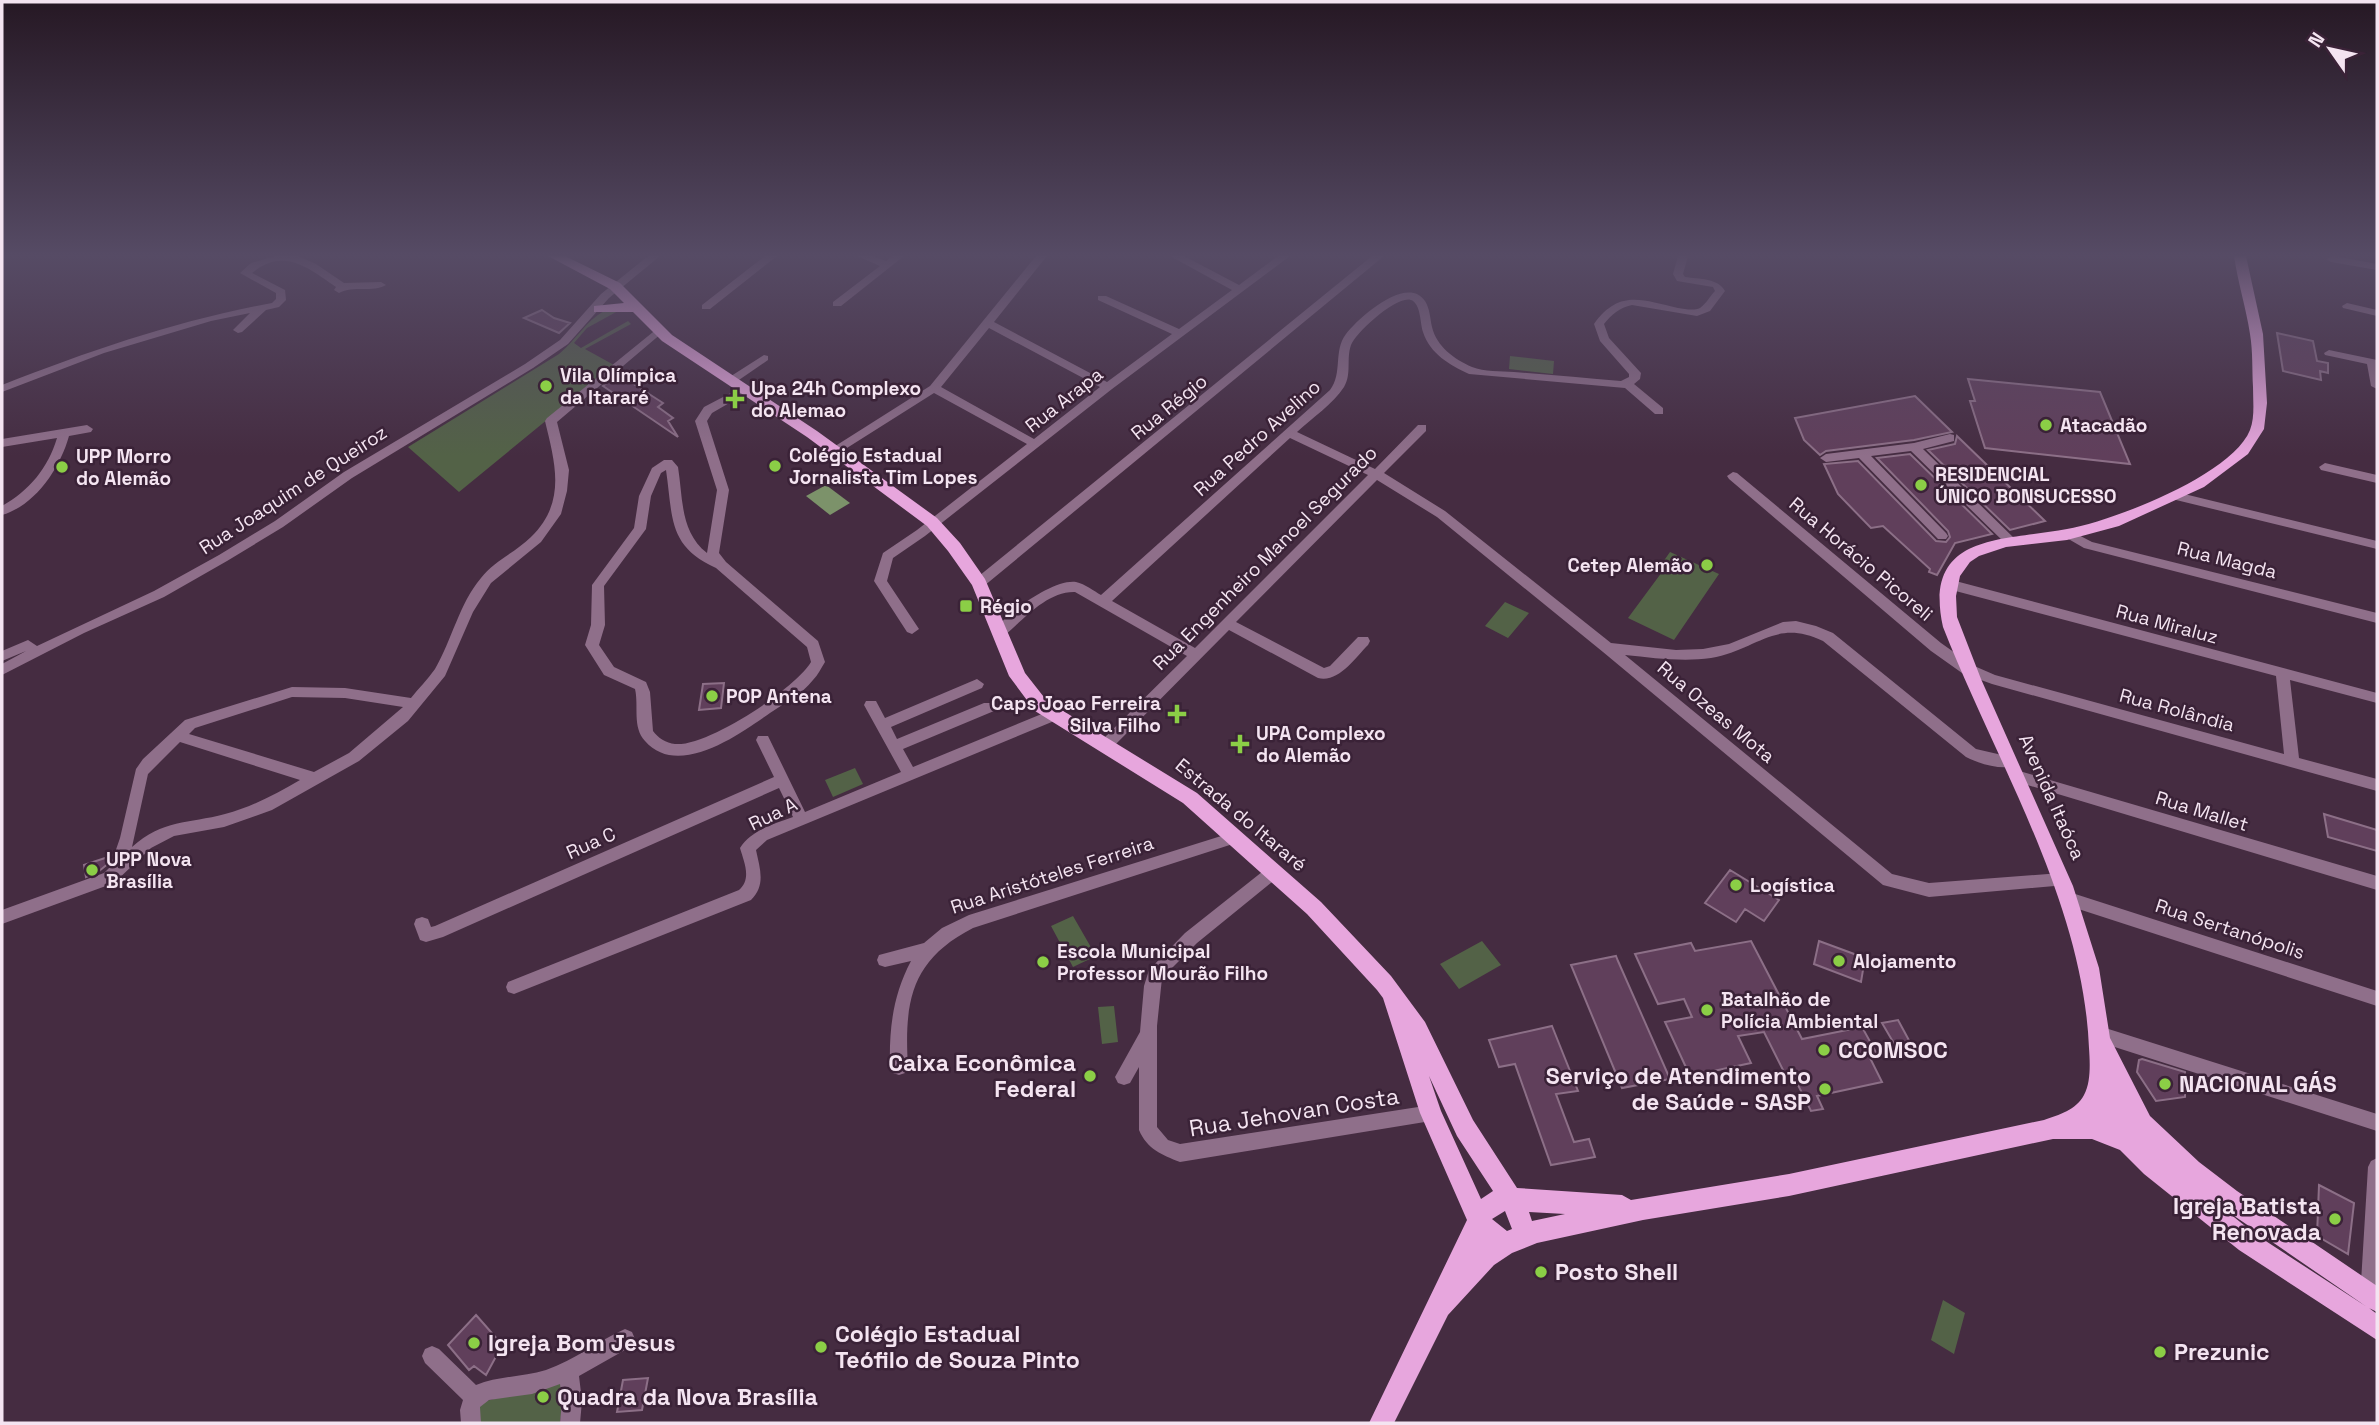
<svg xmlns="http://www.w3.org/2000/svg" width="2379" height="1425" viewBox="0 0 2379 1425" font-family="'Space Grotesk',sans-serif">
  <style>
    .green { fill: #536247 }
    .water { fill: #7c926a }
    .building { fill: #603f5b; stroke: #8c6f87; stroke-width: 2 }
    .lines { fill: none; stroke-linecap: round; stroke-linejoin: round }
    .minor { fill: #8f6f8a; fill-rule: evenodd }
    .major { fill: #e7a6dd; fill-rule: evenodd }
    .poi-dot { fill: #8bce46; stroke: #3a2237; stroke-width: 2.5 }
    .labels { text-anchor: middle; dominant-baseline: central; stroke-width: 5; stroke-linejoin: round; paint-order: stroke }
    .poi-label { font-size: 19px; font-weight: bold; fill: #f4e4f1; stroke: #3a2237; text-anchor: start }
    .street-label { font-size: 19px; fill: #f4e4f1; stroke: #3a2237 }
    .near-poi-label { font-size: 23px; font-weight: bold; fill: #f4e4f1; stroke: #3a2237; text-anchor: start }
    .near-street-label { font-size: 23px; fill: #f4e4f1; stroke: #3a2237 }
  </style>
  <rect width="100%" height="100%" fill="#452c41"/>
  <path class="green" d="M604,311H618L587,328L574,343L581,348L628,321L631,324L585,349L614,365L459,492L408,447L559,354C575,341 586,321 604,311Z
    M1510,356L1554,361L1553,374L1509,369Z
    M1670,552L1719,574L1674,640L1628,618L1662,572L1658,569Z
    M1505,602L1529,613L1508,638L1485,626Z
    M855,768L863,784L833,797L825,780Z
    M1073,916L1096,956L1073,967L1051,926Z
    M1482,941L1501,965L1459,989L1440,964Z
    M1114,1006L1118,1042L1102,1044L1098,1007Z
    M1943,1300L1965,1313L1954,1354L1931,1340Z
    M559,1382L565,1391L560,1423H475L476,1406L486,1401Z"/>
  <path class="water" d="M826,485L850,503L830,515L806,496Z"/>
  <path class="building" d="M542,310L554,318L570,323L559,333L524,318Z
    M2277,333L2313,341L2317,361L2328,363V373L2320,371L2321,380L2283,371Z
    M618,374L663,403L658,407L673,418L668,421L678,437L603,386Z
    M1968,379L2100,392L2130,464L1985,448L1970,401H1975Z
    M1915,396L1952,432L1914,440L1826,451L1820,455L1804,440L1795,418Z
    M1957,436L1958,437L2045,521L2010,530L1928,450L1955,444Z
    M1910,454L1992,534L1955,543L1937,575L1929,572L1930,569L1883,526L1871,528L1838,494L1824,464L1858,461L1936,541L1946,542L1950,537L1948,531L1877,458Z
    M724,683L721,708L699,710L703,684Z
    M2324,814L2377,830V851L2328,837Z
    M111,856L109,863L98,872L86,877L84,865Z
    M1730,870L1779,900L1764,921L1745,909L1736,922L1705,903Z
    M1751,941L1802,1039L1862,1027L1877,1054L1869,1056L1882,1082L1817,1096L1823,1109L1811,1111L1791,1071L1784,1072L1764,1032L1738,1036L1751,1063L1690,1076L1665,1022L1692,1017L1684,999L1658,1004L1635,954L1691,943L1695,951Z
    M1819,941L1865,958L1861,982L1814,964Z
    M1616,956L1618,961L1670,1079L1622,1088L1571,965Z
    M1898,1020L1911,1044L1896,1047L1882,1023Z
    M1552,1026L1578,1091L1556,1094L1574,1142L1589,1139L1595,1157L1551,1165L1515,1064L1499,1067L1489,1040Z
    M2142,1059L2185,1072V1097L2156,1101L2137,1072L2139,1060Z
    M2319,1185L2354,1203L2348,1254L2317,1236Z
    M476,1315L498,1340L494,1350L499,1351L486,1375L474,1366L469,1370L448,1345Z
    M648,1378L642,1410L617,1412L623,1380Z"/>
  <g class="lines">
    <path class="minor" d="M275,256H298L316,264L344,283L381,282L386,285C373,293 353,285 339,293L334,290L336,287C308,268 284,247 252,273L285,290L286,300L279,307L266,310L242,332L238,333L233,330L250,313L211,321L104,353L2,392V385C92,350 176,321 272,303L276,299V293L240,273L251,263Z
      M648,256H660L609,298L568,344L533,368L352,478L283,527L227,561L164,597L84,633L2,675V664L26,651L2,661V651L28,640L37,646L154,591L219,555L275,521L344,472L525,364L560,340L601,294Z
      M765,256H777L710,309H702V305Z
      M857,256H873L886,261L892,256H904L841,306H833V302L880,266Z
      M1036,256H1047L994,322L1107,382L1172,334L1098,300V296H1106L1179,329L1232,290L1170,256H1184L1239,285L1278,256H1290L1112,389L925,536L893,558L887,581L919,629L912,634L907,632L874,581L883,553L917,530L1027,444L934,393L839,453L835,454L829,450L930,386ZM989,328L1100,387L1034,439L941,387Z
      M1372,256H1384L984,586H974L973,583L974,580Z
      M1678,256H1688L1683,274L1685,277C1699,279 1718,278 1725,291L1710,311L1697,316L1632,305C1619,308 1612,314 1604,324L1609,338L1641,373L1640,379L1634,384L1663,408V414H1655L1625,388L1469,374C1450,365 1430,354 1423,332C1420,323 1421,307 1413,301C1401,291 1356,332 1351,345C1346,359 1352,374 1344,387C1333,404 1312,418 1297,432L1375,469L1418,425H1426V431L1384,473L1445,511L1611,643L1676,650L1703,649L1729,644L1783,622L1796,621L1816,626L1833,633L1976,749L2015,758L2017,762L2015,766C2000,770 1980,764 1966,757L1823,641C1775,618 1757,650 1711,658C1683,662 1654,658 1625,655L1892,874L1929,883L2061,873L2066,875L2069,880L2066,885L1929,897L1883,885L1603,652L1437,517L1377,480L1236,622L1324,668L1330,666L1358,637H1368L1370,641L1368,645C1355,658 1339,683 1318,678L1229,630L1111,749H1101L1099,745L1101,741L1187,656L1075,592C1047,591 1023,620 1004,636L999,638L992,633C1006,614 1052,579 1076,582C1085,584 1094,591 1101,595L1330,390C1343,373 1333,351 1346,334C1358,318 1407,274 1425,301C1430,309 1430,318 1432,327C1437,347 1454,359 1472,367C1484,372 1501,371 1514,372C1550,375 1586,378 1621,381L1629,377V374L1600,341L1594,324C1619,289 1642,300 1678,308C1685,309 1694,311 1700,308C1706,304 1710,296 1715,291L1713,287L1677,281L1673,274ZM1290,438L1368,475L1195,648L1112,601Z
      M2334,256L2377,264V270L2331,262L2326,259Z
      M2347,303L2377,310V316L2343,308L2342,306Z
      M658,328L663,331L662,333L557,422L569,470L567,491L561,514L541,542L491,583L473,612L445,676L408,721L359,761L272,810L224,827L174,836L151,848L114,883L2,924V910L104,873L110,867L120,838L136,769L143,759L185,720L292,687L345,688L411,698C418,689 428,679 435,669C452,640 459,604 481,578C494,561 516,552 531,537C567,502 555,463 545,421L547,418ZM292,697L345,698L403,707L349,753L314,772L189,734L195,728ZM180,742L300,780C276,794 252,807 225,814C188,824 163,819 132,847L148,774Z
      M2329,350L2377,360V389L2371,386L2367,364L2325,355L2324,353Z
      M764,355L768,356V360L736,382H728V378Z
      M746,385L752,389L750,391L712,413L707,421L729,490L719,553L726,562L818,641L825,662C821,668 818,675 813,680C802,694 785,703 770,713C740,734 678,779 645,741C632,727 639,706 635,689L604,675L585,645L591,625L592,585L634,528L639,496L652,468L664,460H672L678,467C683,498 680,532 707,553L717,490L695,421L704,407ZM666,470C673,516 667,546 716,568L807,647L811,662C795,689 707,747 675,744C666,743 658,738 653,731L650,692L646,682L614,667L599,645L605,625L604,586L646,529L651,496L661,473Z
      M87,425L93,429L91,432L69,436C60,468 36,505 2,515V506C29,491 48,468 57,438L2,447V439Z
      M1950,434L1954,435V441L1923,449L2015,539L2017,542L2015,545H2007L1911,451L1871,456L1946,533L1948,536L1946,539H1938L1859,458L1826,462L1820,458L1826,454L1914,443Z
      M2325,463L2377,475V483L2321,470L2319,467Z
      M1733,472L1737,473L1941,643L1972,665L1995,675L2284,754L2276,676L1948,589L1942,584L1943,581L1948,579L2377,693V703L2290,680L2299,758L2377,779V791L1992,684L1962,673L1931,651L1729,479L1727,476Z
      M2176,492L2377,541V549L2172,499L2170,496L2172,493Z
      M2069,530L2092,542L2377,613V623L2084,548L2065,537L2063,534L2065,531Z
      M977,679L984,684L982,688L891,727L897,739L984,703H994L996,707L994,711L903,749L913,767L1049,711H1059L1061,715L1059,719L767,840L756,850C760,869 766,885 751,900L514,994L508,992L506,987L508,982L739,890C752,879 744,862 740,848C751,830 774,824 793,817L779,788L443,937L426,942L420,940L414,924L416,919L422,917L428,919L431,927L435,926L774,777L756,740L758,736H768L805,812L901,772L864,705L866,701H876L885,718Z
      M2016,770L2377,876V890L2011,780L2009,776L2011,772Z
      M1234,832L1239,834L1242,838L1239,842L973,928C911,960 904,1001 908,1067L905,1073L899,1075L893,1073L890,1067C889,1028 893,995 911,961L885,967L879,965L877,960L879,955L924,943L942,928L969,915Z
      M1272,866L1277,868L1280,873L1277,878L1197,943L1162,978L1157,1026V1127L1168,1140L1180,1144L1431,1105L1437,1107L1440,1113L1437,1119L1431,1121L1180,1162C1162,1155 1147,1149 1139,1130V1067L1130,1083L1124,1085L1118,1083L1115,1077L1140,1032L1144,986L1149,970L1185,933L1267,868Z
      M2069,892L2377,991V1006L2063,904L2061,899L2063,894Z
      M2099,1026L2377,1114V1131L2099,1042L2093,1040L2091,1034L2093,1028Z
      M2377,1158V1304L2370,1309L2363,1306L2360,1299L2368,1167L2371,1161Z
      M625,1329L632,1332L635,1339L632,1346L579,1376L582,1401L580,1423H560L562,1401L560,1384L532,1394L489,1400L480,1407L481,1423H461L460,1410L463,1400L425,1363L422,1356L425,1349L432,1346L439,1349L476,1385C498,1376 523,1377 546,1370C575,1360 598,1341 625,1329Z"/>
    <path class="major" d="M548,256H565L620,283L672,335L817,431L937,518L960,543L985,579L1025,673L1047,701L1197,793L1321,902L1391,976L1425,1022L1473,1120L1517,1188L1622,1195L1631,1200L1789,1174L2044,1120C2059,1115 2076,1110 2084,1095C2091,1082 2090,1063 2089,1048C2083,901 1996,762 1943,627C1922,532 2004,541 2067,529C2113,521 2232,475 2250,430C2255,417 2253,401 2253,387C2252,370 2253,352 2250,334C2246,308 2238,283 2234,256H2246L2263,334L2267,403L2264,429L2248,454L2204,487L2119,526L2067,540L2006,547L1979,556L1970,562L1960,576L1956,596L1957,617L1981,679L2073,886L2099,968L2110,1038L2150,1116L2199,1162L2237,1191L2377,1286V1312L2369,1308L2377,1314V1340L2239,1250L2144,1174L2120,1150L2092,1139H2053L1789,1196L1643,1220L1537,1243L1512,1253L1494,1265L1448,1315L1394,1423H1369L1467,1220L1420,1113L1383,998L1377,990L1307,914L1183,803L1035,711L1009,676L972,585L948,551L927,526L807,437L662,341L633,312H594V306L624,303L610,289ZM1429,1076L1457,1136L1493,1191L1481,1199L1441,1111ZM2224,1209L2367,1307L2255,1234ZM1505,1211L1512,1229L1507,1231L1492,1219ZM1529,1212L1565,1214L1532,1221Z"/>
  </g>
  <linearGradient id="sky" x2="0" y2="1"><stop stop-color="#261824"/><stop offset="0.56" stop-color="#564b65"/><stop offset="1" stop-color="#564b65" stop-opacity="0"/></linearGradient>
  <rect width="2379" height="456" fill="url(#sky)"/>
  <g class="poi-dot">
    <circle cx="546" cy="386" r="7"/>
    <path d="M731.5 388.5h7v7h7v7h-7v7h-7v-7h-7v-7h7z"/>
    <circle cx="2046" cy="425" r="7"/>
    <circle cx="775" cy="466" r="7"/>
    <circle cx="62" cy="467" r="7"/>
    <circle cx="1921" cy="485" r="7"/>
    <circle cx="1707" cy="565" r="7"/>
    <rect x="959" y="599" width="14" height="14" rx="3.5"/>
    <circle cx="712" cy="696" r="7"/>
    <path d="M1173.5 703.5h7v7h7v7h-7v7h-7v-7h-7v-7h7z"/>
    <path d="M1236.5 733.5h7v7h7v7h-7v7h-7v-7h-7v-7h7z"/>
    <circle cx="92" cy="870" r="7"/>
    <circle cx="1736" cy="885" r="7"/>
    <circle cx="1839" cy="961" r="7"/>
    <circle cx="1043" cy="962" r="7"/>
    <circle cx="1707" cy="1010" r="7"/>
    <circle cx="1824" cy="1050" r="7"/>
    <circle cx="1090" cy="1076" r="7"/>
    <circle cx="2165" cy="1084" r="7"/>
    <circle cx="1825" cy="1089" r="7"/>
    <circle cx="2335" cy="1219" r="7"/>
    <circle cx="1541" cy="1272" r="7"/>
    <circle cx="474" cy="1343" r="7"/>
    <circle cx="821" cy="1347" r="7"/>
    <circle cx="2160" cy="1352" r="7"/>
    <circle cx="543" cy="1397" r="7"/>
  </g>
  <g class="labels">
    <g class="poi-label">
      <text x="560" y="375">Vila Olímpica<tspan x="560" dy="22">da Itararé</tspan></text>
      <text x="751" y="388">Upa 24h Complexo<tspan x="751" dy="22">do Alemao</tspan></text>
      <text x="2060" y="425">Atacadão</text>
      <text x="789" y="455">Colégio Estadual<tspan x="789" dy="22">Jornalista Tim Lopes</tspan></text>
      <text x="76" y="456">UPP Morro<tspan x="76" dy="22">do Alemão</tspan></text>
      <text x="1935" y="474">RESIDENCIAL<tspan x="1935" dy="22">ÚNICO BONSUCESSO</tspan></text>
      <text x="1693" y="565" text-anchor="end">Cetep Alemão</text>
      <text x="980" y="606">Régio</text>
      <text x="726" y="696">POP Antena</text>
      <text x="1161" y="703" text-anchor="end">Caps Joao Ferreira<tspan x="1161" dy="22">Silva Filho</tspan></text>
      <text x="1256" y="733">UPA Complexo<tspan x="1256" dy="22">do Alemão</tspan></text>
      <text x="106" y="859">UPP Nova<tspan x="106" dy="22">Brasília</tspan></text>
      <text x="1750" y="885">Logística</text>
      <text x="1057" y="951">Escola Municipal<tspan x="1057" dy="22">Professor Mourão Filho</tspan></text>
      <text x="1853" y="961">Alojamento</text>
      <text x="1721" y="999">Batalhão de<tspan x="1721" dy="22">Polícia Ambiental</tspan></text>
    </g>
    <g class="street-label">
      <text transform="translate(1064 400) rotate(-38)">Rua Arapa</text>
      <text transform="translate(1169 407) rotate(-39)">Rua Régio</text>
      <text transform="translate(1257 438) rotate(-42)">Rua Pedro Avelino</text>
      <text transform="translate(293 490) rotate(-33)">Rua Joaquim de Queiroz</text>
      <text transform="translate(1265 558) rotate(-45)">Rua Engenheiro Manoel Segurado</text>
      <text transform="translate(1861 559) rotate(40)">Rua Horácio Picoreli</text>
      <text transform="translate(2227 560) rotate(14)">Rua Magda</text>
      <text transform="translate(2167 624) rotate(15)">Rua Miraluz</text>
      <text transform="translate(2177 710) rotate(15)">Rua Rolândia</text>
      <text transform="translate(1716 712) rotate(40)">Rua Ozeas Mota</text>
      <text transform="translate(2052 797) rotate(66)">Avenida Itaóca</text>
      <text transform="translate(2202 811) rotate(17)">Rua Mallet</text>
      <text transform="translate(773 814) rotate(-26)">Rua A</text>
      <text transform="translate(1241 815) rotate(40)">Estrada do Itararé</text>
      <text transform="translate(591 843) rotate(-24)">Rua C</text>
      <text transform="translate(1052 875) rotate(-18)">Rua Aristóteles Ferreira</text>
      <text transform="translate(2230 929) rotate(18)">Rua Sertanópolis</text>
    </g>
    <g class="near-poi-label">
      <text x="1838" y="1050">CCOMSOC</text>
      <text x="1076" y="1063" text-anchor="end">Caixa Econômica<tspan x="1076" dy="26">Federal</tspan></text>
      <text x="1811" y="1076" text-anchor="end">Serviço de Atendimento<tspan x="1811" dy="26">de Saúde - SASP</tspan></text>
      <text x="2179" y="1084">NACIONAL GÁS</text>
      <text x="2321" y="1206" text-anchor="end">Igreja Batista<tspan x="2321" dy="26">Renovada</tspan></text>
      <text x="1555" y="1272">Posto Shell</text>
      <text x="835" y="1334">Colégio Estadual<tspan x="835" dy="26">Teófilo de Souza Pinto</tspan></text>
      <text x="488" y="1343">Igreja Bom Jesus</text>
      <text x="2174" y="1352">Prezunic</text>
      <text x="557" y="1397">Quadra da Nova Brasília</text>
    </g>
    <g class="near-street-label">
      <text transform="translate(1294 1112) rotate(-9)">Rua Jehovan Costa</text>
    </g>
  </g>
  <rect width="2379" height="1425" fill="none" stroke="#f4e4f1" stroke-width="7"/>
  <g transform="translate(2330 49) rotate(304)" stroke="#3a2237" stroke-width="5" paint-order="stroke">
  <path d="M0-5L12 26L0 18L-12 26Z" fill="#f4e4f1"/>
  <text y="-10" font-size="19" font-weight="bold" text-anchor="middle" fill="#f4e4f1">N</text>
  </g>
</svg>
